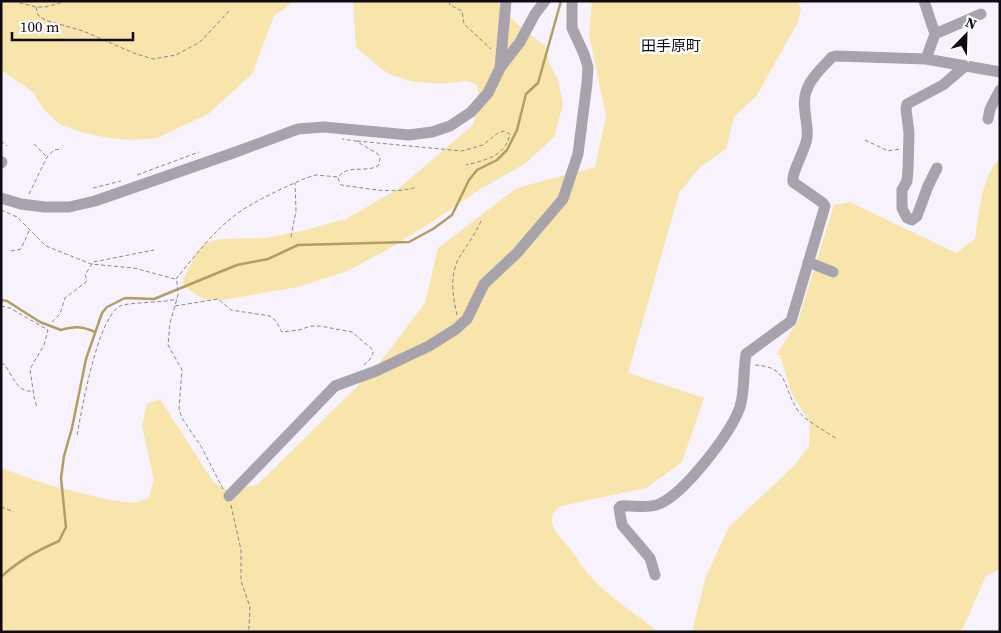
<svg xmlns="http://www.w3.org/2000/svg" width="1001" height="633" viewBox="0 0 1001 633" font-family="'Source Serif 4','Noto Sans JP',serif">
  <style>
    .green { fill: #f7e5ab }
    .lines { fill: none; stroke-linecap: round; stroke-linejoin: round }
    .stream { stroke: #b09e64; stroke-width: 2.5 }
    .path { stroke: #8b868f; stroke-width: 1; stroke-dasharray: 4 2.5; stroke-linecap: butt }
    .minor { stroke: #a8a2ad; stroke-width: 11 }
    .labels { text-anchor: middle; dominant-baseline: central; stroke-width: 5; stroke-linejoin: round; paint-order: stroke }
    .quarter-label { font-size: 15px; fill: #100b13; stroke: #fff }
  </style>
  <rect width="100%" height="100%" fill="#f7f2fc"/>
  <path class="green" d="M1,1H294L274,16L252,74L208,114L157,138L135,140L109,138L84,133L59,124L43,109L33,92L1,70Z
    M353,1H497C511,20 525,32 545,45L549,63L558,80L563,104L554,137L526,163L479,190L427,225L385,251L347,271L298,287L222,300C201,301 197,296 182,283L195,255L205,243L220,239L265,238L302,231L346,219L398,189L473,125L480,104L477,85C459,77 464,83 448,83C427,84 401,82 383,70C374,63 365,55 356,47Z
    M592,1H797L801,8L798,22L757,95L734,117L726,149L700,167L679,193L628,373L704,398L682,462L646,488L561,506C540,519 560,537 571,550C578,560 584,570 592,578C611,599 637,615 659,632H1V468L52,486L109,500L133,503L148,499L154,480L142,426L147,404L160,399L214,483L228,490L257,485L376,368L425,303L438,248L517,188L595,167L606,116L589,34Z
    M1000,159V569L986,576L961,632H692L706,576L729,527L795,465L809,446L810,423L792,394L780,355H776L798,321L834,205L850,202L956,253L975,239C979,216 981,175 1000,159Z"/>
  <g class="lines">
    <path class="stream" d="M1,300L7,301L40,322L61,330C74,326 82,326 95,332
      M1,577C18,561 38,550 59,541L66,527L61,478L64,456L72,428L86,359L102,313L107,307L125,298L154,299L237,265L268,259L298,245L409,242L433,229L452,215L469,180L477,170L497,160L507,150L517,130L526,94L538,83L561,1"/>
    <path class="path" d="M13,1L36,7H45L67,1
      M449,1L450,5L462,11L464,24L491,49
      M36,7L38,15L45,20L83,31L136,54L153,59L176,55L200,42L229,11
      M865,140L888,151L900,149
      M1,141L7,146
      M357,141L462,151L483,145L498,133L504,131L510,134C505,157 485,160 466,165
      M34,144L47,157
      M137,175L199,152
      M338,178L341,185C366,188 393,195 417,187
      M93,188L121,181
      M29,194L47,157L54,150L62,149
      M1,210L17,217L46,246L91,264L134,268L175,279L177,282L178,295L170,323L168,345L182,370L179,409L182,418L202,448L223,489
      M291,237L296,211L295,183
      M11,251L21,249L29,231
      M176,279C194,257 212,233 234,216C252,202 285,187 306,178L316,175L338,177C349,164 364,173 378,166L380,159L378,154L356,141L342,139
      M1,306L10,308L48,330L44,345L30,369L34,397L37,407
      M175,306L218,299L231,310L270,316L275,320L282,332L299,330L311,326H320L352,332L373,350C374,357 368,361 364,365
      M457,315C453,297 449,276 459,258C466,246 475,235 481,221
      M52,322L60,314L65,298L85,283L87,280L85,275L93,262L154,250
      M1,364H4C12,374 17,393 32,391
      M755,365C791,367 782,389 799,412C805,420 828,433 837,439
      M77,435C82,409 97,319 120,306C128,302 164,303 177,299
      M231,505L241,550V581L250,607L249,628L247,632
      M1,507L14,512"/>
    <path class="minor" d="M924,1L935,34L926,59
      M935,34L981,14
      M500,68L520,42L535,14L545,1
      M988,119L990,109L1000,90
      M1,163L2,162
      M937,168L928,186L917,216L912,220L907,218L902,208V190L907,181L908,169L909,133L906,109L907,104L943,85L965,66
      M1,198L21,204L45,207H69L95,201L233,153L298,129L324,127L409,135L432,132L450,126L471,112L488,93L500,68L506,1
      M808,262L833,272
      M229,496L335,386L376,371L429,346L456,329L467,319L484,284L517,253L563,199L578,154L587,83L588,67L584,54L572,28V1
      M655,575L650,558L622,525L619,508L621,506C633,505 647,509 659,504C684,494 731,433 740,407C745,391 743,371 746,354L791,321L825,206L823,203L793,182C791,173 805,151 807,138C809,124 801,106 806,92C810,78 823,67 832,57L836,56L926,59L1000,72"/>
  </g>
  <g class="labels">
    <g class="quarter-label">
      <text x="671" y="45">田手原町</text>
    </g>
  </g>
  <rect width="1001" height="633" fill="none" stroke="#100b13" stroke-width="5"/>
  <g transform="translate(966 35) rotate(23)" stroke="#ffffff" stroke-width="4" paint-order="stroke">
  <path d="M0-4L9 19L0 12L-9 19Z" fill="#100b13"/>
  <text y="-8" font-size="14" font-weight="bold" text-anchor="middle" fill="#100b13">N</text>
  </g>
  <path d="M12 32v8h121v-8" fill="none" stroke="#100b13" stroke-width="2.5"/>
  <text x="20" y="32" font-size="15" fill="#100b13" stroke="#ffffff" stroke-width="4" paint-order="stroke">100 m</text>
</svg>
